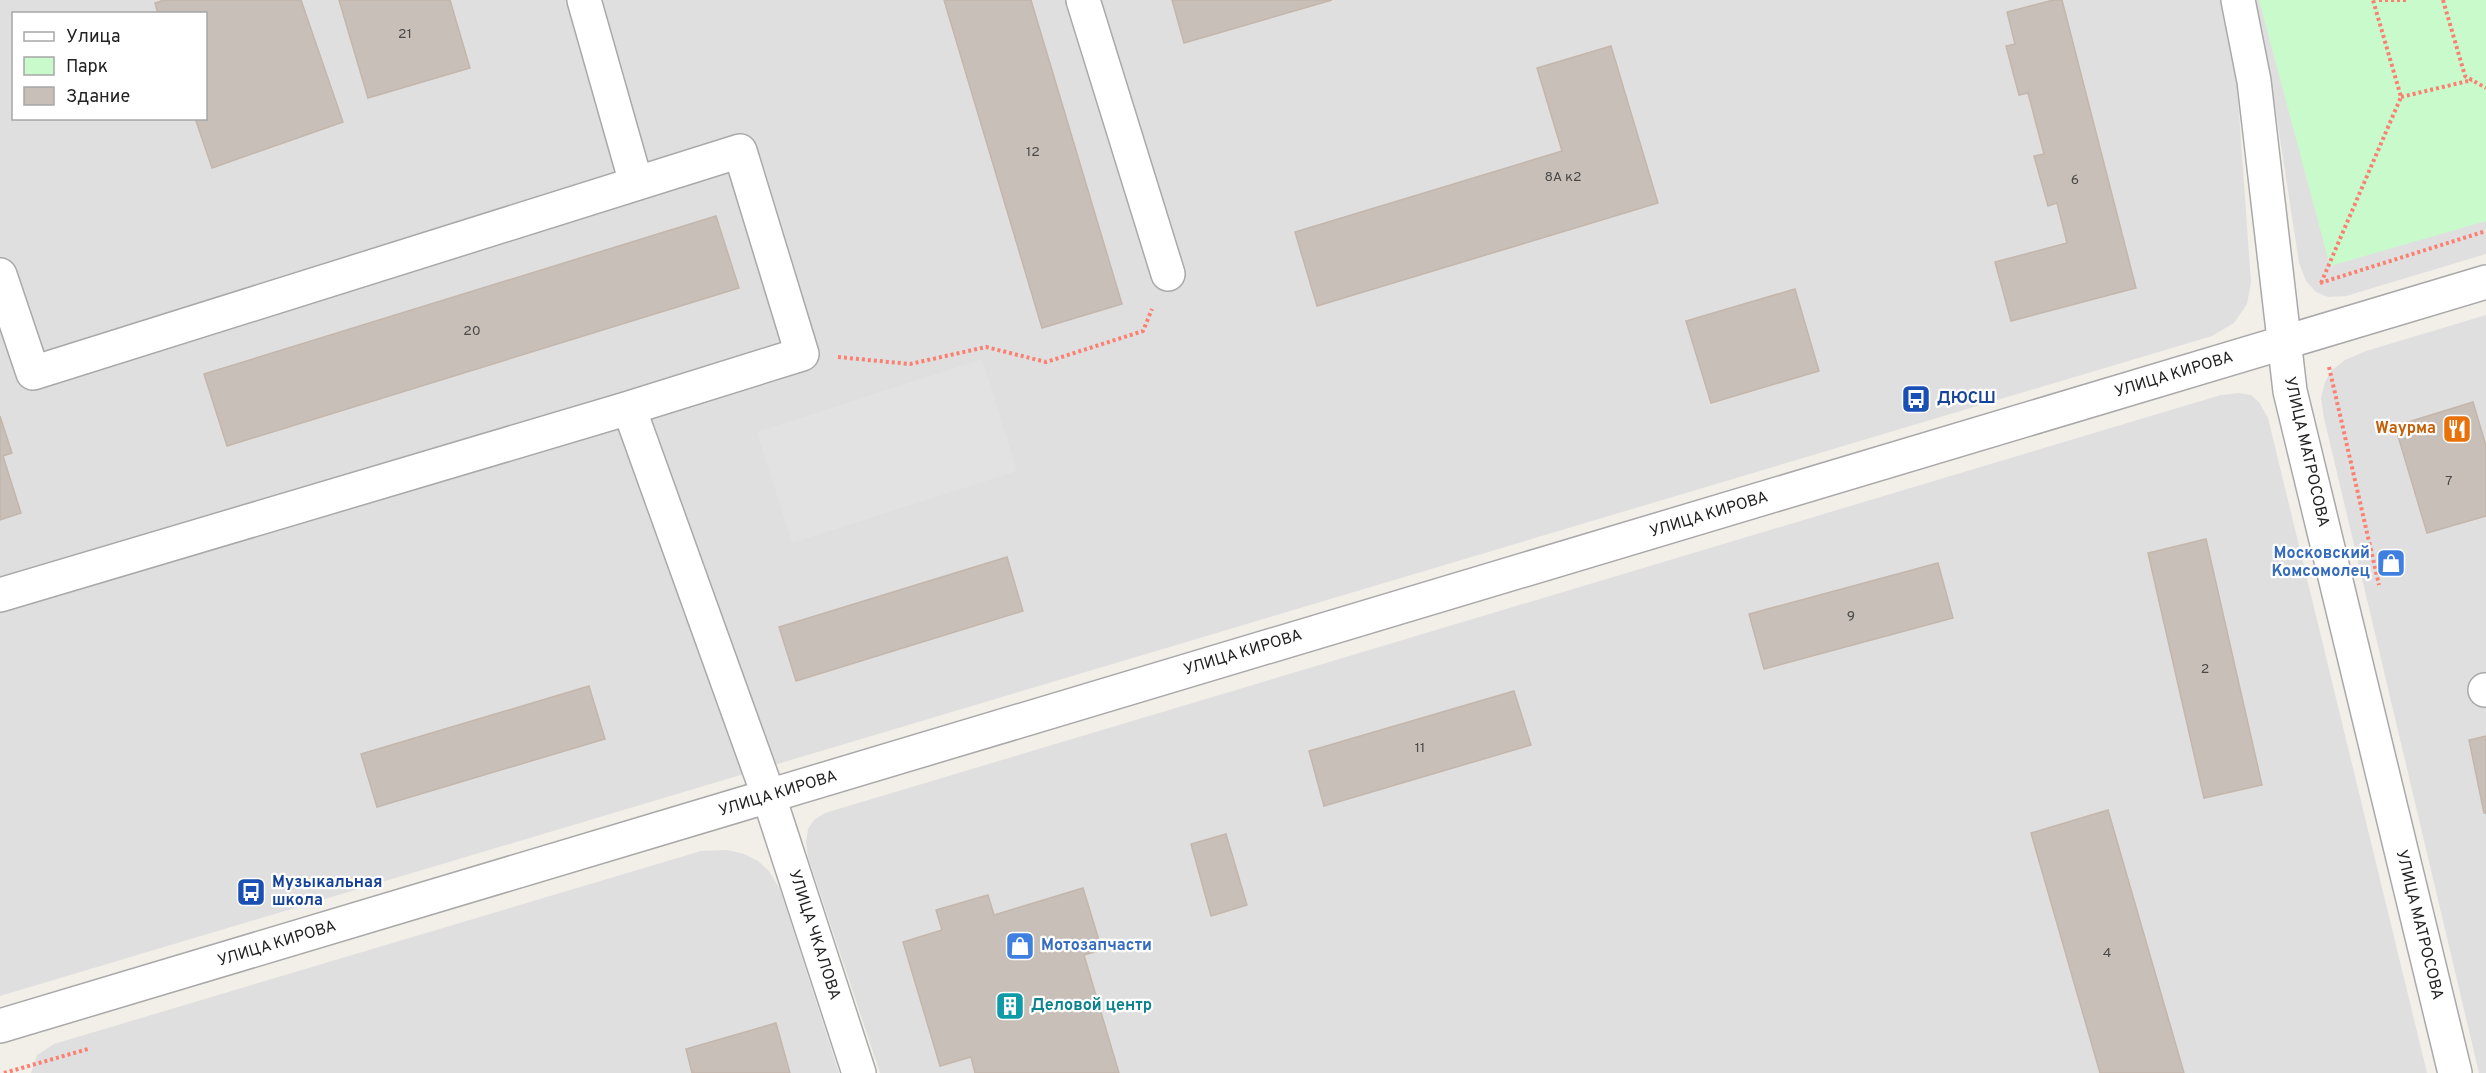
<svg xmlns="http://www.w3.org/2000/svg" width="2486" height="1073" viewBox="0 0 2486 1073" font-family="Overpass,sans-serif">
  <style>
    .residential { fill: #e0dfdf; fill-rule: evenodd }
    .park { fill: #c8facc }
    .parking { fill: #e2e2e2 }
    .building { fill: #c7bfb8; stroke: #c4b6ab; stroke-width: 1.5 }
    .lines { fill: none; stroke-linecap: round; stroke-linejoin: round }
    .minor-casing { stroke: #a9a9a9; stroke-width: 36 }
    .path { stroke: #fa8072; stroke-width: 4; stroke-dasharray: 3 3; stroke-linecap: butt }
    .minor { stroke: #fff; stroke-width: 33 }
    .labels { text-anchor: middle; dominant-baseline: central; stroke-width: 4.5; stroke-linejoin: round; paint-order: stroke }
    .number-label { font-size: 14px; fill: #4b4948 }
    .street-label { font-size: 16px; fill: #222; stroke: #fff }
    .transit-label { font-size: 16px; font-weight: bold; fill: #164399; stroke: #fff; text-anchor: start }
    .food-label { font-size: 16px; font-weight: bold; fill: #c56008; stroke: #fff; text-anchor: end }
    .shop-label { font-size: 16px; font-weight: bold; fill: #366cbe; stroke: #fff; text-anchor: end }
    .culture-label { font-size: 16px; font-weight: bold; fill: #0d838f; stroke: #fff; text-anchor: start }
  </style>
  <rect width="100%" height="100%" fill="#f2efe9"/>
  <path class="residential" d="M0,0H2220L2237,84L2251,282L2247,304L2234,323L2212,336L0,996ZM14,14H206V118H14Z
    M2255,0H2486V254L2346,296L2328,297L2316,292L2306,281L2299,263L2271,80Z
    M2486,315V1073H2479L2324,418L2321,398L2325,382L2332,370L2345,360L2366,351Z
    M2239,393L2251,395L2259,402L2268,418L2427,1073H880L808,857L806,842L808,829L814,820L825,813L2221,395Z
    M727,850L744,854L758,861L769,871L780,889L839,1073H31L37,1055L54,1044L701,851Z"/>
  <path class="park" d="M2259,0H2486V221L2330,266Z"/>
  <path class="parking" d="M982,359L1017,471L792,543L757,432Z"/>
  <path class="building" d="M164,0H301L343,122L212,168L195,118H206V14H158L155,3Z
    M339,0H450L470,68L368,98Z
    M944,0H1031L1122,304L1042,328Z
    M1172,0H1332L1184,43Z
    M2053,0H2062L2136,288L2011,321L1995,262L2067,243L2057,203L2048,206L2034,156L2044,154L2028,93L2019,95L2006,46L2015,44L2007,12Z
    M1611,46L1658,203L1317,306L1295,232L1562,151L1537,68Z
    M716,216L739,288L227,446L204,374Z
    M1795,289L1819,371L1711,403L1686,321Z
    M2473,402L2486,446V516L2427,533L2395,426Z
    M0,416L12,453L3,456L21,513L0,520Z
    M2206,539L2262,785L2204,798L2148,553Z
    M1007,557L1023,611L796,681L779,627Z
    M1938,563L1953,618L1764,669L1749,614Z
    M589,686L605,739L377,807L361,754Z
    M1514,691L1531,745L1324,806L1309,751Z
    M2486,736V813H2484L2469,740Z
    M2108,810L2184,1073H2100L2031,833Z
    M1226,834L1247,905L1211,916L1191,844Z
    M1083,888L1102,950L1084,955L1119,1073H975L971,1057L940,1066L903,942L942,930L936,910L988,895L994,915Z
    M776,1023L790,1073H692L686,1049Z"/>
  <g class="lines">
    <g class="minor-casing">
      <path id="minor" d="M584,0L636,183
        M1083,0L1168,274
        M2238,0L2254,81L2290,391L2455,1073
        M0,275L33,373L740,151L802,354L629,408L769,797L859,1073
        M0,595L629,408
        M2485,690H2486
        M0,1026L2486,282"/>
    </g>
    <path class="path" d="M2379,0H2406
      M2443,0L2465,76L2486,88
      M2401,97L2472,80
      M2320,283L2486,231
      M2321,283L2401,97L2373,0
      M838,357L910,364L986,347L1046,362L1143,331L1152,309
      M2329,367L2379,585
      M4,1073L88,1049"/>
    <use href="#minor" class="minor"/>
  </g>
  <defs>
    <g id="bus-square" transform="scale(1.5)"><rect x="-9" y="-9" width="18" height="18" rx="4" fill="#1a4fb4" stroke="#fff"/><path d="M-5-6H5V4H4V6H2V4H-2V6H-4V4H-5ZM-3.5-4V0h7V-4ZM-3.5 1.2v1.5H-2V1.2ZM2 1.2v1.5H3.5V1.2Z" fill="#fff"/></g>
    <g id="restaurant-square" transform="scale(1.5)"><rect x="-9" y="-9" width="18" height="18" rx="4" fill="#e8710a" stroke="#fff"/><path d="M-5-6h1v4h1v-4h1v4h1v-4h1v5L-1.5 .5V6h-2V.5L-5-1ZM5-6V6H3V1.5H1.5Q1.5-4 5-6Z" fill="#fff"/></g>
    <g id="shop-square" transform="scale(1.5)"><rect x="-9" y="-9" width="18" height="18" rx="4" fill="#3f7fe0" stroke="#fff"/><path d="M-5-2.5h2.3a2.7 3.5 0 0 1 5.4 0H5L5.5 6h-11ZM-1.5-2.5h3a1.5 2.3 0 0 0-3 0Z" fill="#fff"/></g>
    <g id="building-square" transform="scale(1.5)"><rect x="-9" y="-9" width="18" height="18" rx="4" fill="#0f9aa8" stroke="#fff"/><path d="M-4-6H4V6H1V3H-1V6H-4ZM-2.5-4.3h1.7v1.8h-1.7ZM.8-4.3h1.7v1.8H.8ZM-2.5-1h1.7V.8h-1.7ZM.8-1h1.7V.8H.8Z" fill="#fff"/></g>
  </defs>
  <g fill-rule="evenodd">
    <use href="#bus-square" x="1916" y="399"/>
    <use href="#restaurant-square" x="2457" y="429"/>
    <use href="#shop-square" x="2391" y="563"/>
    <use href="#bus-square" x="251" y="892"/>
    <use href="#shop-square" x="1020" y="946"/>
    <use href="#building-square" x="1010" y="1006"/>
  </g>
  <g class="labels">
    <g class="number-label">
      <text x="405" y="34">21</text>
      <text x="1033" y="152">12</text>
      <text x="1563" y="177">8А к2</text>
      <text x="2075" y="180">6</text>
      <text x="472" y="331">20</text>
      <text x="2449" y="481">7</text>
      <text x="1851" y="616">9</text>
      <text x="2205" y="669">2</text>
      <text x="1420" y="748">11</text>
      <text x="2107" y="953">4</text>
    </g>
    <g class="street-label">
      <text transform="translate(2174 375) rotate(-17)">УЛИЦА КИРОВА</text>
      <text transform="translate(2306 452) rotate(77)">УЛИЦА МАТРОСОВА</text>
      <text transform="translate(1709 515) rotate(-17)">УЛИЦА КИРОВА</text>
      <text transform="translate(1243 653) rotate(-17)">УЛИЦА КИРОВА</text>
      <text transform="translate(778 794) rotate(-17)">УЛИЦА КИРОВА</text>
      <text transform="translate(2419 925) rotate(76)">УЛИЦА МАТРОСОВА</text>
      <text transform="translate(814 935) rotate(72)">УЛИЦА ЧКАЛОВА</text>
      <text transform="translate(277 944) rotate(-17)">УЛИЦА КИРОВА</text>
    </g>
    <g class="transit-label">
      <text x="1937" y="399">ДЮСШ</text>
      <text x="272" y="883">Музыкальная<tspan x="272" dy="18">школа</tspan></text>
    </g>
    <g class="food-label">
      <text x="2436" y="429">Wаурма</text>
    </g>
    <g class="shop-label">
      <text x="2370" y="554">Московский<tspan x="2370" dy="18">Комсомолец</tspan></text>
      <text x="1041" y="946" text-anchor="start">Мотозапчасти</text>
    </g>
    <g class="culture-label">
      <text x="1031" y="1006">Деловой центр</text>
    </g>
  </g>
  <rect x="12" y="12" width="195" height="108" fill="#ffffff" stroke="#a7a7a7" stroke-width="1.5"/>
  <rect x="24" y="32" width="30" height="9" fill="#ffffff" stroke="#a7a7a7" stroke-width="1.5"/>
  <text x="66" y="42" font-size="18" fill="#222222">Улица</text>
  <rect x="24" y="57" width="30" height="18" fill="#c8facc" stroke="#a7a7a7" stroke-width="1.5"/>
  <text x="66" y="72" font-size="18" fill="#222222">Парк</text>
  <rect x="24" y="87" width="30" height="18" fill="#c7bfb8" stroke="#a7a7a7" stroke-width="1.5"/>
  <text x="66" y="102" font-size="18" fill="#222222">Здание</text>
</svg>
